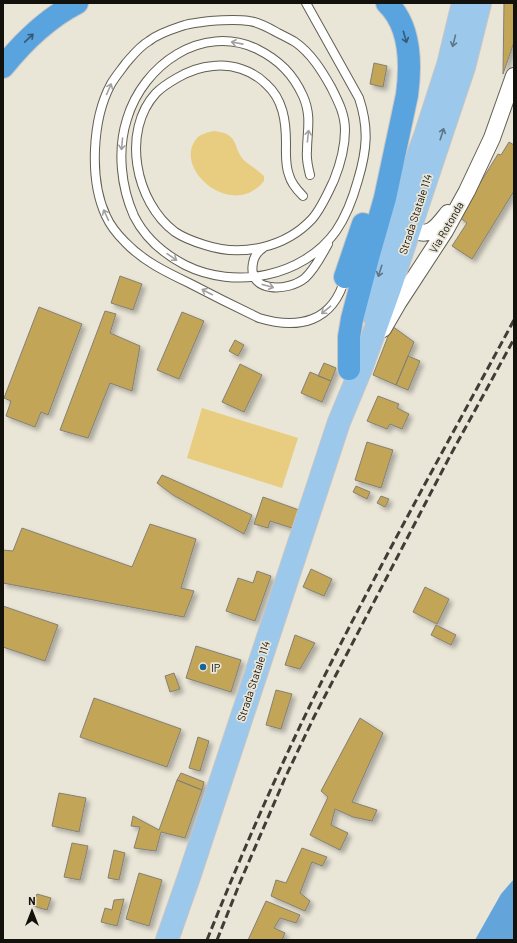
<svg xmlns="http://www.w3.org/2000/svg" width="517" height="943" viewBox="0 0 517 943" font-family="Barlow,sans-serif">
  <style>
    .green { fill: #e8cc80 }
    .water { fill: #63a5da }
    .building { fill: #c2a557; stroke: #848074; filter: url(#shadow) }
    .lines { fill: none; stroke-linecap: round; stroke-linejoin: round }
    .lane-casing { stroke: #625e52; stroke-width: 10 }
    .street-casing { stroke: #625e52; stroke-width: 18 }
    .primary-casing { stroke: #c6c6c5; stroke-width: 24 }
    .highway-casing { stroke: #c6c6c5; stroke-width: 24 }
    .lane { stroke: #fff; stroke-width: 8 }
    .street { stroke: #fff; stroke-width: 16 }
    .primary { stroke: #9bc8eb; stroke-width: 22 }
    .highway { stroke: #59a3de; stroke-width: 22 }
    .rail { stroke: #3f3d36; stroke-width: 3; stroke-dasharray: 8 4; stroke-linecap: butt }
    .oneway { stroke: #365a75 }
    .oneway2 { stroke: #5e7687 }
    .oneway3 { stroke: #a1a09e }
    .poi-dot { fill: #196396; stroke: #e9e5d7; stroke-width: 1.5 }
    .labels { text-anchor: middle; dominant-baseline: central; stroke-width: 3.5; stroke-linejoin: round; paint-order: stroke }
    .street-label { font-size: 11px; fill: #13110c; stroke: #e9e5d7 }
    .poi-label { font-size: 11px; fill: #13110c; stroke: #e9e5d7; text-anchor: start }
  </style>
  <defs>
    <filter id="shadow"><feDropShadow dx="3.5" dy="3.5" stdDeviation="2" flood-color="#0004"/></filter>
  </defs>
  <rect width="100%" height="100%" fill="#e9e5d7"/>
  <path class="green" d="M214,131C242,134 231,149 246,162C252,167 258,170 264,176V181C232,221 171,168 197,138C201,134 209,132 214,131Z
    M202,408L298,438L282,488L187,458Z"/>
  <path class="water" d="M514,879V940H475L501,894Z"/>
  <path class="building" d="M504,3H514V42L503,74Z
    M374,63L387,66L383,87L370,84Z
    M509,142L514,145V191L472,259L452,246L467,223L459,217L498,154L501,155Z
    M120,276L142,284L133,310L111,303Z
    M39,307L82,324L48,415L41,412L35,427L6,416L11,401L4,398Z
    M105,311L116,314L110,333L140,346L132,391L110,383L88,438L60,430Z
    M182,312L204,321L179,379L157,370Z
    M392,326L414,342L396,385L373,375Z
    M235,340L244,345L238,356L229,351Z
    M408,356L420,361L408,390L396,385Z
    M324,363L336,368L331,381L318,376Z
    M240,364L262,375L244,412L222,402Z
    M310,372L331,381L322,402L301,393Z
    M378,396L399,404L397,408L409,414L402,429L390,424L387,429L367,421Z
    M367,442L393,450L381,488L355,480Z
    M162,475L252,515L244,534L173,495L157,483Z
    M356,486L370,492L367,499L353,492Z
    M381,496L389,499L385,507L377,503Z
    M263,497L299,510L292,528L270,521L268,528L254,524Z
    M150,524L196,539L181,588L194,591L184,617L3,583V550L13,551L22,528L132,567Z
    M311,569L332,579L324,596L303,587Z
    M257,571L271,576L255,621L226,611L238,578L253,583Z
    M425,587L449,599L437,624L413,612Z
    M3,606L58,625L45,661L3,647Z
    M436,625L456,635L451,645L431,635Z
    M295,635L315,643L300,669L285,665Z
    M196,646L241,660L231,692L186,678Z
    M174,673L180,689L170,692L165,676Z
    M276,690L292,694L281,729L266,725Z
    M94,698L181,729L167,767L80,737Z
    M360,718L383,733L352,802L377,810L372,821L353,817L335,809L331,825L348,833L340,850L310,835L328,797L321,791Z
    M198,737L209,741L200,771L189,768Z
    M181,773L204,782L202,790L177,780Z
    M177,780L202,790L185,838L161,832L156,851L134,848L140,827L131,826L133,816L159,830Z
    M59,793L86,798L79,832L52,826Z
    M72,843L88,846L80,880L64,877Z
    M302,848L327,857L322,866L312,862L300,893L310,901L305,911L271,896L276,880L286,883Z
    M114,850L125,853L119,880L108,878Z
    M139,873L162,880L149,926L126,919Z
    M37,894L51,898L47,910L33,906Z
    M124,899L117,926L101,922L105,908L112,910L114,900Z
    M266,901L300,915L296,923L280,918L274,928L285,933L282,940H248Z"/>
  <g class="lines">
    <g class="lane-casing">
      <path id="lane" d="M306,3L359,98C369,128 367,150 358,180C353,198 347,215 336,231C303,277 235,290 185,265C164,254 145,238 134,216C121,187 117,150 127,119C143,65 202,23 257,49C279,60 293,74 303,96C312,116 307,132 307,151C306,159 308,167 310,175
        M303,196C297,190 291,183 289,175C285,165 286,153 286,143C286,121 283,99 266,84C252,70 232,64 213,66C199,67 189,71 177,78C170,82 162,87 156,93C121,131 135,202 175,232C184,238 195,242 205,245C241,257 285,248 312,219C321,209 328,193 334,180C340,165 345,147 345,130C345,114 338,101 331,87C322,71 311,53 295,42C290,39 284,36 278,33C269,28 259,22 249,21C236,19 223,20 210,21C202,22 193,23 185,25C173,29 159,33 149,41C140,46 133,55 126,63C121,70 115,77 111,84C92,119 89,180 106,216C110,225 118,235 125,242C143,261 166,272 189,283C212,295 236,307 259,318C299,330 333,322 345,278
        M263,248C257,252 254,256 253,263C247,293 288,292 305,278C315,269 321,256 328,244"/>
    </g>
    <g class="street-casing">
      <path id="street" d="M410,228C429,240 437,227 448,213
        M383,329L398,303L445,231L467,191L492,138L514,76"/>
    </g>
    <g class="primary-casing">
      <path id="primary" d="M367,311L405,191L426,133L448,65L463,3
        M167,940L189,877L339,422L361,369L390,288L464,67L480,3"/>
    </g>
    <g class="highway-casing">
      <path id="highway" d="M3,67C23,42 48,18 77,3
        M345,277L363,224
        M349,369V337L352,319L369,254L385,198L407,95C411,65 411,26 387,3"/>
    </g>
    <use href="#lane" class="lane"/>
    <use href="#street" class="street"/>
    <use href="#primary" class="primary"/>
    <use href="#highway" class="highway"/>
    <path class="rail" d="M207,940C245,845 286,752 332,661C390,546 453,433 514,320
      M217,940L241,880L285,778L314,717L450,456L514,339"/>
  </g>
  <defs><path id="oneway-shaft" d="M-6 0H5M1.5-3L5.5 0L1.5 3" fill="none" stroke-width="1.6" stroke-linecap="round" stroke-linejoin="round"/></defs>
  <g class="oneway">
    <use href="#oneway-shaft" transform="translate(405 37) rotate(74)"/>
    <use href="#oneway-shaft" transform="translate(29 38) rotate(-43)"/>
  </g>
  <g class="oneway2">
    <use href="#oneway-shaft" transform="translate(454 41) rotate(104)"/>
    <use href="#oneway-shaft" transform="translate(442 134) rotate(-72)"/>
    <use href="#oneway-shaft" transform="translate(380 271) rotate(108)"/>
  </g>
  <g class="oneway3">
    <use href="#oneway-shaft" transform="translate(237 43) rotate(-169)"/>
    <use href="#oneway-shaft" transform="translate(109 89) rotate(-66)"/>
    <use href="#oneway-shaft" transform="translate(308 136) rotate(-84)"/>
    <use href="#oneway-shaft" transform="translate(122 144) rotate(95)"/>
    <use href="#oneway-shaft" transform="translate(106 215) rotate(-115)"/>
    <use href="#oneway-shaft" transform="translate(172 257) rotate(35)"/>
    <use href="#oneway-shaft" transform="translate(268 286) rotate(15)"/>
    <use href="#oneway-shaft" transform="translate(207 292) rotate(-153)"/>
    <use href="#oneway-shaft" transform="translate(326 310) rotate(140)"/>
  </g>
  <circle class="poi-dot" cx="203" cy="667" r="4"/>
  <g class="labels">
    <g class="street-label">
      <text transform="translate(415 214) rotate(-72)">Strada Statale 114</text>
      <text transform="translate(446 227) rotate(-60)">Via Rotonda</text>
      <text transform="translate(253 681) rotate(-72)">Strada Statale 114</text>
    </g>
    <g class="poi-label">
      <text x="211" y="667">IP</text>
    </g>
  </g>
  <rect width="517" height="943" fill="none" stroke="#13110c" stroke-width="8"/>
  <g transform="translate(32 911)" stroke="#e9e5d7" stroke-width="3" paint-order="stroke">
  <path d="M0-3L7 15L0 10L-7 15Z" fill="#13110c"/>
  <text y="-6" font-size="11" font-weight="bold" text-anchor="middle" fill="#13110c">N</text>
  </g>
</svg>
